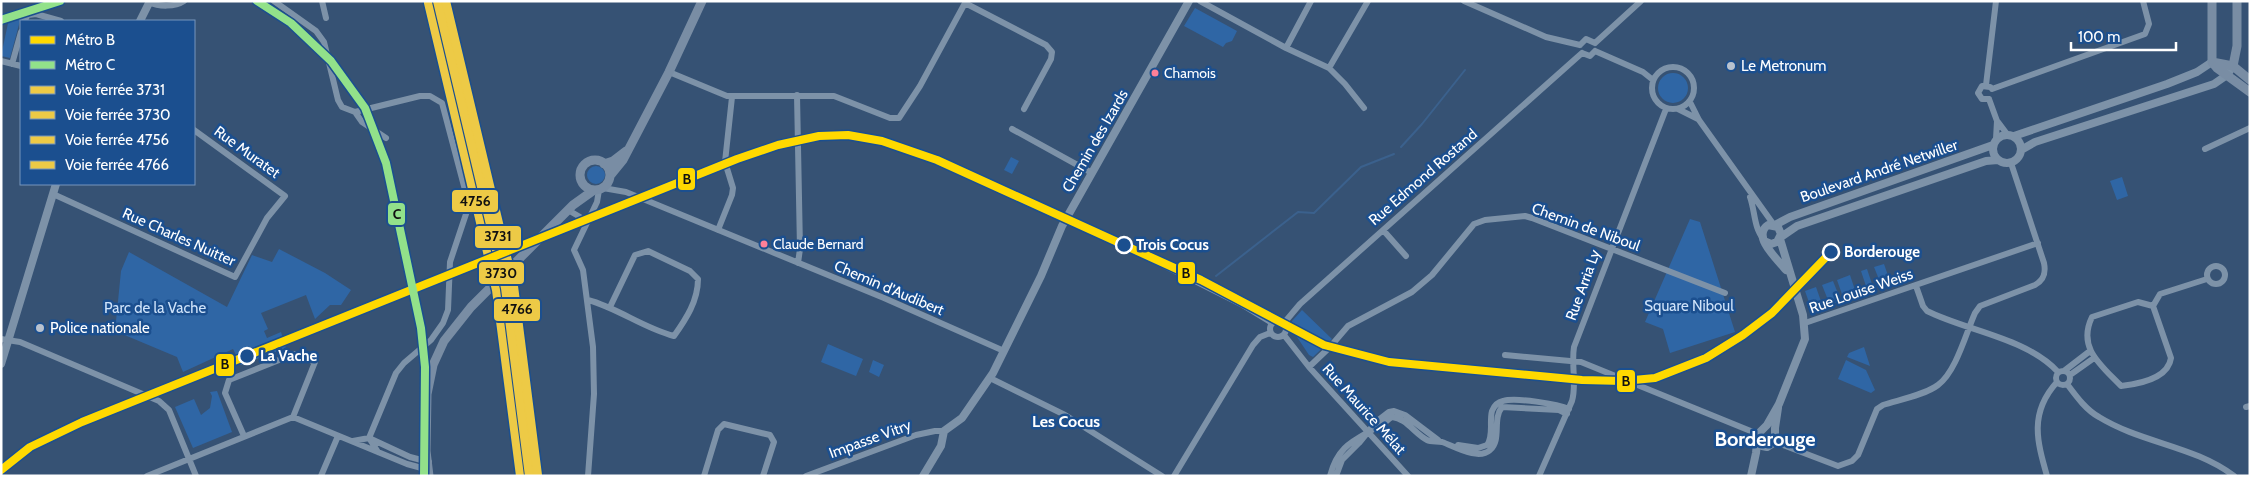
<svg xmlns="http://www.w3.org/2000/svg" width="2251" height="477" viewBox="0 0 2251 477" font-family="Cabin,sans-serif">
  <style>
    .green { fill: #2f66a5 }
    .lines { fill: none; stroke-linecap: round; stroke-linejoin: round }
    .stream { stroke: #3b618d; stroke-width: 2 }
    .minor { stroke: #7d92a8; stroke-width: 6 }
    .tertiary { stroke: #7d92a8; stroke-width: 8 }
    .secondary { stroke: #798da4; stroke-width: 9 }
    .rail { stroke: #7e92a7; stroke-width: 2; stroke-dasharray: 9 4; stroke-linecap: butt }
    .rail-1-casing { stroke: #1b4f8f; stroke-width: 11 }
    .rail-2-casing { stroke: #1b4f8f; stroke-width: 11 }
    .rail-3-casing { stroke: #1b4f8f; stroke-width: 11 }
    .rail-4-casing { stroke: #1b4f8f; stroke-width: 11 }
    .rail-1 { stroke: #edca46; stroke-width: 8 }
    .rail-2 { stroke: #edca46; stroke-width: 8 }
    .rail-3 { stroke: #edca46; stroke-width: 8 }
    .rail-4 { stroke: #edca46; stroke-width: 8 }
    .metro-1-casing { stroke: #1b4f8f; stroke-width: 11 }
    .metro-2-casing { stroke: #1b4f8f; stroke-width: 11 }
    .metro-1 { stroke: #ffd900; stroke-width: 8 }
    .metro-2 { stroke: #92e18a; stroke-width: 8 }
    .poi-dot { fill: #b9c2ce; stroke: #1b4f8f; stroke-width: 2 }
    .bus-dot { fill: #ff8098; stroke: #1b4f8f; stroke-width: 2 }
    .stop-dot { fill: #1b4f8f; stroke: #fff; stroke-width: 2.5 }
    .labels { text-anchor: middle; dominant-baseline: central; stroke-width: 5; stroke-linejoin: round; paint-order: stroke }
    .bus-label { font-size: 14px; fill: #fff; stroke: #1b4f8f; text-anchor: start }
    .poi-label { font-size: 15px; fill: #fff; stroke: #1b4f8f; text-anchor: start }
    .street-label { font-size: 15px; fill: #fff; stroke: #1b4f8f }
    .stop-label { font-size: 15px; font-weight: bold; fill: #fff; stroke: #1b4f8f; text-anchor: start }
    .park-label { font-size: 15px; fill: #cfe3fa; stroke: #1b4f8f }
    .neighbourhood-label { font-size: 16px; font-weight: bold; fill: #fff; stroke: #1b4f8f }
    .district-label { font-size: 20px; font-weight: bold; fill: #fff; stroke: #1b4f8f }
    .line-badge { stroke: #1b4f8f; stroke-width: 2 }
    .pale-badge-label { font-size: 14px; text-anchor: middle; font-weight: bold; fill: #111 }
  </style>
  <rect width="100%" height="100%" fill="#365274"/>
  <path class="green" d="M1195,8L1237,31L1232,41L1226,43L1223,47L1184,26Z
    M10,14L21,17L10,58L1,56Z
    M1658 88a15 15 0 1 1 30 0a15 15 0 1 1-30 0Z
    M1011,157L1019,161L1012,174L1004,170Z
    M587 175a9 9 0 1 1 18 0a9 9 0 1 1-18 0Z
    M2122,177L2128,196L2117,200L2110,181Z
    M1690,219L1700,222L1735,332L1670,353L1663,329L1645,322Z
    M279,249L325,273L351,290L341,305H330L315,319L306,295L261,313L268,329L264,331L267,338L281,332L286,348L241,365L233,349L183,372L177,357L115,331L121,271L129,252L227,307L252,255L272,262Z
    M1884,264L1891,284L1882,287L1874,267Z
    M1867,269L1874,290L1868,292L1861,271Z
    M1850,275L1857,296L1844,300L1837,280Z
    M1833,281L1841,301L1830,305L1822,285Z
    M1816,287L1823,307L1812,311L1805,291Z
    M1302,310L1332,339L1313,357L1309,355L1291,328L1292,321Z
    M828,344L863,359L856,376L821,362Z
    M1864,347L1870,366L1847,357L1849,353Z
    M873,360L884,365L879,377L869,372Z
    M1846,360L1866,370L1875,390L1871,393L1838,379Z
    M217,391L232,432L193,448L175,407L194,399L201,415L210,408L212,396L210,392Z"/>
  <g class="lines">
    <path class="stream" d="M1401,147L1422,124L1465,70
      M1216,276L1298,212L1314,213L1361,167L1394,154"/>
    <path class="minor" d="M274,1L316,31L324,42L338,100L342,107L355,112L362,122L386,138
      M322,1L326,18
      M966,1L965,3L1046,45L1052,52L1051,59L1024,109
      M1200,1L1286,48L1329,68L1368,1
      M1464,1L1546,37L1580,45
      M149,2C159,7 175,7 184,1
      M24,21L28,15L36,14L61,21
      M1595,43L1641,1
      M1580,45L1586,39L1595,43
      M1286,48L1311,1
      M1595,51L1643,72L1653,80
      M1582,53L1590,56L1595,51
      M1,61L21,66
      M12,64L21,32
      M1652 88a21 21 0 1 1 42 0a21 21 0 1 1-42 0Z
      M1329,68L1345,84L1364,108
      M669,72L727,96H834L890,118H899L920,86L965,3
      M1986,85L1996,1
      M1992,89L2145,34L2149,24L2143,1
      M797,95L800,249L798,263
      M1989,99L1997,121L1996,139
      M1989,99H1982L1978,93L1982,86L1990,87
      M1690,102L1699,120L1774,225
      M1678,109L1698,119
      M355,112L420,96H430L442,103L469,205L450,262L448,310L443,323L431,340L404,363L396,373L369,438L378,452
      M1998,122L2007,134
      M1012,129L1092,173
      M2205,149L2250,128
      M603,188L626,192L884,298L1004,351
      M53,194L235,277L267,218L285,196L194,130
      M1750,197C1755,211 1754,228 1763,238
      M568,210L580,217L585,225
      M1067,217L1241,304L1272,323
      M718,230L732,195L733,188L725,162L732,97
      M1383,230L1406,256
      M2207 275a9 9 0 1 1 18 0a9 9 0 1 1-18 0Z
      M1916,286L1923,306L1927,311C1967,331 2027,338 2058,372
      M588,300C618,308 643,328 674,336C686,319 698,301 698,279L690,271L648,251L635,255L610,307
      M2138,302L2153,306L2171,358C2168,379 2139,384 2121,386C2101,365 2077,348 2092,317Z
      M2153,306L2160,294L2207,279
      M1270 329a8 8 0 1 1 16 0a8 8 0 1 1-16 0Z
      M1284,323L1300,304L1582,53
      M1805,323L2038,243
      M1284,335L1309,367L1408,476
      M1,339L20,342L159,401L169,410L196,476
      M1505,355L1581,362L1758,434
      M1309,367L1330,347L1348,326L1412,292L1432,275L1474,224L1485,220L1525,216L1532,218L1725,293
      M2056 378a7 7 0 1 1 14 0a7 7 0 1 1-14 0Z
      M2064,371L2090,351
      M2070,375L2094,358
      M990,378L1065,415L1162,476
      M2067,384C2076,396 2086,410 2099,417C2141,443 2195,446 2234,476
      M2246,407L2250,406
      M244,436L225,393L229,380L294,354L315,362L293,417
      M353,441L369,438L410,457L429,462
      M1775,442L1838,466L1852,461L1858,455L1877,409L1883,405C1898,400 1925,395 1938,385C1956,372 1966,333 1975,313L1980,306L2035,285C2044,280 2046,273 2044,263L2011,163
      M1458,445L1478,448L1487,445C1494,436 1489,422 1492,411C1494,406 1498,402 1503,401C1515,397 1558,404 1569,409
      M147,476L293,417L407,464L429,470
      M321,476L338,436
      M588,476L594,394L593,347L583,270L574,250L597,202L599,190
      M704,476L718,430L724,424L770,435L774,442L763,476
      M806,476L916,435L935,431H944
      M1174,476L1253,345L1260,337L1270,333
      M1330,476C1338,445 1354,441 1379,426C1384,424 1387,420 1392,417C1406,418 1415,434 1427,440C1431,442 1437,441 1442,442C1454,446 1478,461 1490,450C1502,440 1492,419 1502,407L1559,410L1567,414
      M1336,476L1342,460L1359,443L1376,422L1389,412L1394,411L1405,415L1438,440
      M1539,476L1572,401C1577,384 1571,365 1574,347L1666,109
      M2047,476C2037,441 2029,413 2057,382"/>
    <path class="tertiary" d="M140,21L150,1
      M1993 149a14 14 0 1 1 28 0a14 14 0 1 1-28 0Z
      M2014,136L2167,84L2197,72L2212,62
      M2021,150L2035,142L2214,84L2227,75L2233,66
      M1775,225L1790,217L1993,145
      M1781,237L1797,226L1986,161L1998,160
      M1764,241L1771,244L1777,242L1781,234L1778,227L1768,225C1751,236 1778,260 1786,270
      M1,364L56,184
      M1758,442L1762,446L1767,447L1775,442V428L1778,408
      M923,476L941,446L944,431L962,418L993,373L1041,276L1062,226L1189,1
      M1751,476L1756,453L1758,434L1767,425L1779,404L1805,339L1803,315L1780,239"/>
    <path class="secondary" d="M2212,1V62
      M2212,62L2217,68L2250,92
      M2212,62L2233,66L2250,80
      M2233,66L2237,46V1
      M580 175a15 15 0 1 1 30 0a15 15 0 1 1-30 0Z
      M604,164L613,161L626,151
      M610,176L623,160L669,72L702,1
      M429,476L426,451L427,394L433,365L444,341L471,307L573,205L594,190"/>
    <path class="rail" d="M522,476L523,467"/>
    <g class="rail-1-casing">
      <path id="rail-1" d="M442,1L501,249L516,332L534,476"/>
    </g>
    <g class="rail-2-casing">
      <path id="rail-2" d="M437,1L505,288L529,476"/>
    </g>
    <g class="rail-3-casing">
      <path id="rail-3" d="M428,3L496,290L520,476"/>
    </g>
    <g class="rail-4-casing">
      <path id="rail-4" d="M446,1L514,286L538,475"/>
    </g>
    <use href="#rail-1" class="rail-1"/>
    <use href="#rail-2" class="rail-2"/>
    <use href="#rail-3" class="rail-3"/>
    <use href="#rail-4" class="rail-4"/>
    <g class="metro-1-casing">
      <path id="metro-1" d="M1,470L30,447L82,422L737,159L778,145L819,136L848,135L882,141L937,160L1201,280L1324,345L1389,362L1582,380L1623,381L1655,378L1706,358L1743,335L1772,313L1831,252"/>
    </g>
    <g class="metro-2-casing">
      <path id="metro-2" d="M257,1L291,23L331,61L365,108L386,163L421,328L425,367L424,476
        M1,20L60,1"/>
    </g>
    <use href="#metro-1" class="metro-1"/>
    <use href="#metro-2" class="metro-2"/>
  </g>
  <g class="poi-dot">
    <circle cx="1731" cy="66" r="5"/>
    <circle cx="40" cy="328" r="5"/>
  </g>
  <g class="bus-dot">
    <circle cx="1155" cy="73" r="4.5"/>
    <circle cx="764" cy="244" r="4.5"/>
  </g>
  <g class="stop-dot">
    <circle cx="1124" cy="245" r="8"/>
    <circle cx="1831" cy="252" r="8"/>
    <circle cx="247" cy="356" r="8"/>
  </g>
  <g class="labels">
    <g class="bus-label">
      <text x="1164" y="73">Chamois</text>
      <text x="773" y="244">Claude Bernard</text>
    </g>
    <g class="poi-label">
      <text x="1741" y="66">Le Metronum</text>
      <text x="50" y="328">Police nationale</text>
    </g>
    <g class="street-label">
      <text transform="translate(1095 141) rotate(-60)">Chemin des Izards</text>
      <text transform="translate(247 152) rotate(36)">Rue Muratet</text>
      <text transform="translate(1879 171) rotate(-19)">Boulevard André Netwiller</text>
      <text transform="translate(1423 177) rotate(-41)">Rue Edmond Rostand</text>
      <text transform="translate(1586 227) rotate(20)">Chemin de Niboul</text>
      <text transform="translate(179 237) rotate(24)">Rue Charles Nuitter</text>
      <text transform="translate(1583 285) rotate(-70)">Rue Arria Ly</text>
      <text transform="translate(889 288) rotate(23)">Chemin d'Audibert</text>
      <text transform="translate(1861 291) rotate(-19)">Rue Louise Weiss</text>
      <text transform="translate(1364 409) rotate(48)">Rue Maurice Mélat</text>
      <text transform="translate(870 439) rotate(-20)">Impasse Vitry</text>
    </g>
    <g class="stop-label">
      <text x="1136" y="245">Trois Cocus</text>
      <text x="1844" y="252">Borderouge</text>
      <text x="260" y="356">La Vache</text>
    </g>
    <g class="park-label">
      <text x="1689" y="306">Square Niboul</text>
      <text x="155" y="308">Parc de la Vache</text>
    </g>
    <g class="neighbourhood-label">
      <text x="1066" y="421">Les Cocus</text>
    </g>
    <g class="district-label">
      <text x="1765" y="439">Borderouge</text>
    </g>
  </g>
  <g class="line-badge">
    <rect x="677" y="167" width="19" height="24" rx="5" fill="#ffd900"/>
    <rect x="451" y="189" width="48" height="24" rx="5" fill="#edca46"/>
    <rect x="387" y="202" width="19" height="24" rx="5" fill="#92e18a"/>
    <rect x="474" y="225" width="48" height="24" rx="5" fill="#edca46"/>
    <rect x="478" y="261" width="47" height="24" rx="5" fill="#edca46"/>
    <rect x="1177" y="261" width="19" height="24" rx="5" fill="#ffd900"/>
    <rect x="493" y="298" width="48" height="24" rx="5" fill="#edca46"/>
    <rect x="215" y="353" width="20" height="24" rx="5" fill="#ffd900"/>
    <rect x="1616" y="369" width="20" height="24" rx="5" fill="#ffd900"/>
  </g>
  <g class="pale-badge-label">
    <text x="687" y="184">B</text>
    <text x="475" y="206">4756</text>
    <text x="397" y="219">C</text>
    <text x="498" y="241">3731</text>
    <text x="501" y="278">3730</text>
    <text x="1186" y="278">B</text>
    <text x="517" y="314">4766</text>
    <text x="225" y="369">B</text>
    <text x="1626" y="386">B</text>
  </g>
  <rect width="2251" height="477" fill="none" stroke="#ffffff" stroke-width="5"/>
  <rect x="20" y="20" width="175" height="165" fill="#1b4f8f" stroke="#7695bc"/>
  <rect x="30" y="36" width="25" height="8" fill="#ffd900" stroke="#7695bc"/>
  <text x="65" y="45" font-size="15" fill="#ffffff">Métro B</text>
  <rect x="30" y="61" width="25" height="8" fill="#92e18a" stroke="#7695bc"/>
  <text x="65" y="70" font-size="15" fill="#ffffff">Métro C</text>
  <rect x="30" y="86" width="25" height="8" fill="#edca46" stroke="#7695bc"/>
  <text x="65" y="95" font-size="15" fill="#ffffff">Voie ferrée 3731</text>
  <rect x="30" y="111" width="25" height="8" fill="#edca46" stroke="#7695bc"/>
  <text x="65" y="120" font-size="15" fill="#ffffff">Voie ferrée 3730</text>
  <rect x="30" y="136" width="25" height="8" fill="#edca46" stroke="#7695bc"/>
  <text x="65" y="145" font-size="15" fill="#ffffff">Voie ferrée 4756</text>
  <rect x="30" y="161" width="25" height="8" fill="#edca46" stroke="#7695bc"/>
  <text x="65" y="170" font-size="15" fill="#ffffff">Voie ferrée 4766</text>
  <path d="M2071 42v8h105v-8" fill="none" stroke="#ffffff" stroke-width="2.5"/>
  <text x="2078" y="42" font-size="15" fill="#ffffff" stroke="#1b4f8f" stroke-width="4" paint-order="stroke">100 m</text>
</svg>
